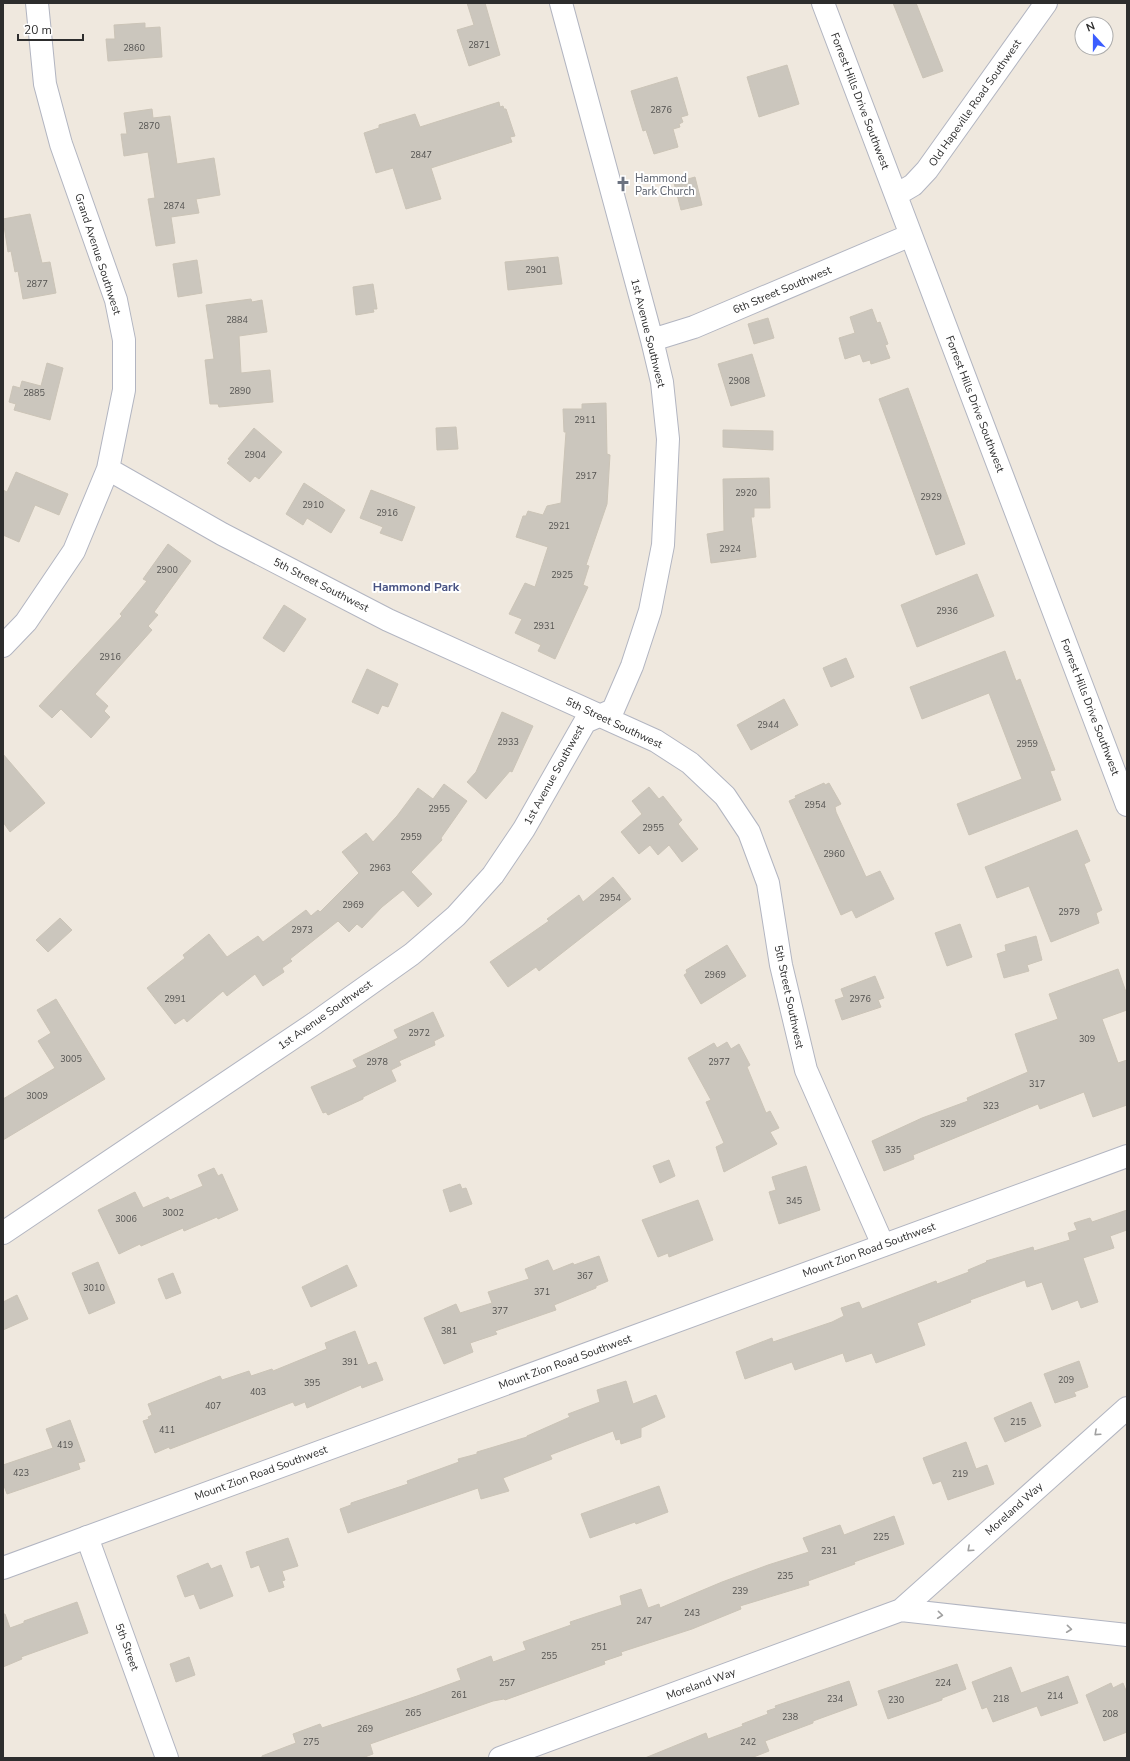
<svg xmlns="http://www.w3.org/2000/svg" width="1130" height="1761" viewBox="0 0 1130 1761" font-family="'Nunito Sans',sans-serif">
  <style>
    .building { fill: #cbc6bd; stroke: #cbc4b7 }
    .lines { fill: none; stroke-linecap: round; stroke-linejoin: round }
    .minor-casing { stroke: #b2b5c1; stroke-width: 24 }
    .tertiary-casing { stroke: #b2b5c1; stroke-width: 24 }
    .minor { stroke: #fff; stroke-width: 22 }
    .tertiary { stroke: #fff; stroke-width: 22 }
    .oneway { stroke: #a0a0a0 }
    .labels { text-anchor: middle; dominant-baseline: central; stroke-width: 4; stroke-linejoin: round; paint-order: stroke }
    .number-label { font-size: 9px; fill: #545351 }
    .street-label { font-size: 11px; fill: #2d2d2d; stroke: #fff }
    .worship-label { font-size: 11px; fill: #5b616d; stroke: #fff; text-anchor: start }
    .neighbourhood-label { font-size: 12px; font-weight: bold; fill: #485282; stroke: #fff }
  </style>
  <rect width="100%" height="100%" fill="#efe8de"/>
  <path class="building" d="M467,3H485L500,55L469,66L457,30L474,25Z
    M893,3H916L943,71L923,78Z
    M145,23V28L160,27L162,57L108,61L106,39H115L114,25Z
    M787,65L799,104L759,117L747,77Z
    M677,77L688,115L681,117L683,122L679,124L680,127L673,129L678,147L654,154L646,130L643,131L631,91Z
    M499,102L500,107L503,106L504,109H506L515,136L510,137L512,142L431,168L441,199L406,209L393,168L376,173L364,133L379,128V125L415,114L420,127Z
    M152,109L153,118L170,116L177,164L214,158L220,195L196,199L199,213L171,217L175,243L156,246L148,199L155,198L148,152L124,156L121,134H127L124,113Z
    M695,177L702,205L681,210L674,183Z
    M30,214L42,263L50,262L56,293L23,299L18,271L15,272L11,251L8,252L3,219Z
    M558,257L562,284L508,290L505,262Z
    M197,260L202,293L178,297L173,264Z
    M373,284L377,309H373L374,312L356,315L353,287Z
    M251,299L252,302L262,300L267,332L239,336L241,373L270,370L273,402L219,407L218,404H210L205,360L214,359L206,305Z
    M872,309L877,323L880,322L888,344L885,345L890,358L871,364L870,360L863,362L860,354L845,359L839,338L855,333L850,317Z
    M768,318L774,338L754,344L748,324Z
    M752,354L765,396L731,406L718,364Z
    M47,363L63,368L50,420L14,410L16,404L9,402L13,386L20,388L22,381L41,386Z
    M908,388L965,544L936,555L879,399Z
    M606,403L607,454L610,455L607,504L586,565L589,566L583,585L588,587L555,659L538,651L541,645L515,633L522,619L509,614L525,583L535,587L548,547L516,537L523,516H526L528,511L543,515L547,506L561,503L566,432H564L563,409H582V404Z
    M456,427L458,449L437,450L436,428Z
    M254,428L282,452L259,479L255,476L250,482L227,463L230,460L228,459Z
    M723,430L773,431V450L723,447Z
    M16,472L68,494L59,515L35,505L19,542L3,535V490L7,492Z
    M769,478L770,508H754V517H751L756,557L711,563L707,534L724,531L723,479Z
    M304,483L345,510L331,533L307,518L303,525L286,514Z
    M371,490L415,507L402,541L380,533L383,527L360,518Z
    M168,544L191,561L154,612L158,615L148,626L152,630L95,694L108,706L104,711L110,717L91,738L61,709L52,718L39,706L122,616L120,614L147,581L143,579Z
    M977,574L994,616L917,647L901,605Z
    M284,605L306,619L284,652L263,638Z
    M1005,651L1016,681L1020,679L1055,770L1050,771L1061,800L969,835L957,804L1022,779L989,693L922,719L910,687Z
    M846,658L854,677L831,687L823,668Z
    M367,669L398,684L388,707L382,705L378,714L352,702Z
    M784,699L798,725L751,750L737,725Z
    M502,712L533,726L512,772L510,771L486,799L467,782L476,772Z
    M3,754L45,803L10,832L3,822Z
    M824,783L825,785L829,783L841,804L835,807L836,812L866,877L880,871L894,899L856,918L852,910L841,915L789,801L796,798L795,796Z
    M444,784L467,801L441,838L442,840L411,872L432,894L418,907L403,890L382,907L362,928L357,924L349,932L338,921L290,959L292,961L282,968L284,972L263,986L255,974L227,996L223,991L187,1022L184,1018L175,1024L147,988L185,958L183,955L209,934L227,957L258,936L263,942L306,910L311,916L318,910L320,912L359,873L342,852L366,833L373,842L397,816L418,788L433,799Z
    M649,787L659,799L663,796L682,820L678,824L698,849L682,862L669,845L658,855L650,845L639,854L621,832L642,814L632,801Z
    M1077,830L1090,861L1084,864L1102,910L1096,913L1099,923L1051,942L1029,886L997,898L985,867Z
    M613,877L631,899L539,971L536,967L508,987L490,962L549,921L547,919L579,895L583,902Z
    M60,918L72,930L48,952L36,940Z
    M960,924L972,957L947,966L935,933Z
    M1036,936L1042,960L1027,965L1029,971L1004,978L997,954L1006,951L1005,945Z
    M727,945L746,976L701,1004L684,975L687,973L686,970Z
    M1118,969L1127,995V1010L1102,1019L1118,1063L1127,1060V1105L1093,1117L1084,1092L1040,1109L1038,1104L913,1155L914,1159L884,1171L872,1141L922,1118L968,1101L967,1098L1028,1072L1015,1034L1058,1019L1049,994Z
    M875,976L884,998L878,1000L881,1007L842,1020L835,1000L844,997L841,989Z
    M56,999L105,1079L3,1140V1099L55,1068L38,1041L51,1033L37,1010Z
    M433,1012L444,1036L434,1041L435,1045L399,1061L401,1065L391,1070L396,1081L363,1097V1099L328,1115L326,1112L323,1113L311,1087L357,1067L353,1060L398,1038L394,1030Z
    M727,1042L731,1049L739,1044L750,1065L747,1067L766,1113L770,1111L779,1128L770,1132L777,1144L724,1172L716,1147L724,1143L706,1102L711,1100L688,1058L714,1043L717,1048Z
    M669,1160L675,1176L660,1183L653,1166Z
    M806,1166L820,1210L779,1224L769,1192L776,1190L772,1177Z
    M214,1168L218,1176L222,1174L238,1210L218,1219L217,1217L184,1231L183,1228L141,1246L140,1244L119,1254L98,1210L135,1192L143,1208L168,1197L170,1200L203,1186L198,1175Z
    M460,1184L462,1189L466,1188L472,1204L450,1212L443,1190Z
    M698,1200L713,1240L669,1257L668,1253L658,1257L642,1220Z
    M1127,1210V1230L1110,1236L1114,1248L1083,1258L1098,1302L1081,1308L1078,1300L1052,1310L1042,1282L1027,1287L1025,1280L970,1300L971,1302L917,1323L925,1345L876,1363L872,1353L846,1362L843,1353L795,1370L792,1362L745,1379L736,1352L772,1338L773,1342L832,1322L844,1316L841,1308L859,1302L862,1309L936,1281L937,1284L969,1272L968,1270L987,1262L986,1261L1033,1247L1034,1251L1070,1240L1068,1233L1077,1230L1074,1223L1090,1218L1092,1222Z
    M599,1256L608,1281L596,1286V1288L554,1305L556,1310L495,1331L497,1334L470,1343L473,1352L444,1364L424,1318L456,1304L460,1313L492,1303L488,1292L529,1279L525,1269L548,1260L553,1271L573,1263L574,1265Z
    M98,1262L115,1303L89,1314L72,1273Z
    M347,1265L357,1286L311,1307L302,1287Z
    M173,1273L181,1293L166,1299L158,1279Z
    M17,1295L28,1319L3,1330V1302Z
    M355,1331L368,1365L376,1362L383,1380L362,1388L361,1385L307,1408L305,1402L295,1406L293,1402L170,1449L169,1447L155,1453L143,1421L149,1419L148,1417L152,1415L148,1404L220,1376L222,1380L249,1371L251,1376L272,1369L273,1371L327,1349L325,1343Z
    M1079,1361L1088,1387L1074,1392L1076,1396L1055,1403L1044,1374Z
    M626,1381L633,1404L656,1395L665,1417L641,1428V1437L621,1444L620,1439L616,1440L613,1431L550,1455L552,1459L503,1478L509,1491L481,1499L478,1488L348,1533L340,1509L351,1505V1503L408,1484L407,1481L459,1462L458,1459L477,1454V1452L527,1437V1436L570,1417L568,1414L600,1402L597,1390Z
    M1031,1402L1041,1426L1005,1442L994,1418Z
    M70,1420L85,1461L78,1463L80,1469L7,1494L3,1483V1465L53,1448L46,1429Z
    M966,1442L976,1469L987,1465L994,1484L948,1500L941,1481L933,1484L923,1458Z
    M659,1486L668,1512L636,1524L635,1522L590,1538L581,1514Z
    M894,1516L904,1544L854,1562L855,1564L808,1581L809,1585L740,1606L741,1609L692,1629L621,1652L622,1655L604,1661L605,1664L505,1700L504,1699L493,1701L370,1744L373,1754L362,1758H262V1756L296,1743L293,1734L320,1724L322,1728L417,1696L461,1680L457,1669L491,1656L493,1662L526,1650L523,1642L571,1625L570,1622L622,1605L620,1596L641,1589L648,1608L659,1604L660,1608L722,1582L768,1565L809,1552L803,1538L840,1525L844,1535Z
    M288,1538L298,1566L282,1571L285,1580L282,1581L284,1587L269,1592L259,1565L251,1568L246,1552Z
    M208,1563L211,1569L221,1565L233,1596L200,1609L194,1594L185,1597L177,1576Z
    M77,1602L88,1633L21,1657L22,1659L3,1667V1614H5L10,1628L24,1623V1621Z
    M189,1657L195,1675L176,1682L170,1664Z
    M957,1664L966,1689L942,1698V1700L888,1719L878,1691Z
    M1011,1667L1021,1693L1068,1676L1078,1703L1041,1716L1037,1706L993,1722L987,1707L982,1709L972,1682Z
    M849,1681L857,1705L813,1721V1723L765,1741L769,1751L751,1758H645L706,1733L708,1739L743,1726L742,1724L768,1714L767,1711L776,1708L775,1706Z
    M1111,1683L1113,1688L1123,1683L1127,1693V1732L1104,1741L1086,1695Z"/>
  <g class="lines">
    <g class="minor-casing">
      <path id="minor" d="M823,3L1127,805
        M896,195L913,185L927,170L1046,3
        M652,340L694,327L911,235
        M108,469L222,534L388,620L656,741L690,763L725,796L749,832L768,883L781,965L806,1070L883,1245
        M3,646L26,622L74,551L108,469L124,390V340L116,300L61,144L45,84L37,3
        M3,1233L315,1023L412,954L456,916L493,875L524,829L585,722L613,710L632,666L650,611L663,545L668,439L662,382L652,340L561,3
        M87,1537L167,1758
        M901,1610L1127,1635
        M500,1758L901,1610L1127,1408"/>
    </g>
    <g class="tertiary-casing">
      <path id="tertiary" d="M3,1568L1127,1156"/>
    </g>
    <use href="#minor" class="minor"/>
    <use href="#tertiary" class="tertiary"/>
  </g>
  <defs><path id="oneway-chevron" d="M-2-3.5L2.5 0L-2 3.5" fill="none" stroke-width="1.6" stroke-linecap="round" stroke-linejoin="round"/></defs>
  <g class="oneway">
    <use href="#oneway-chevron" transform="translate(1097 1433) rotate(138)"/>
    <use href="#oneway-chevron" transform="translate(970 1549) rotate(138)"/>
    <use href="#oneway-chevron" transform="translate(940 1615) rotate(6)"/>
    <use href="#oneway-chevron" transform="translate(1069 1629) rotate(6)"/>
  </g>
  <defs>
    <g id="church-bare" transform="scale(1.2)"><path d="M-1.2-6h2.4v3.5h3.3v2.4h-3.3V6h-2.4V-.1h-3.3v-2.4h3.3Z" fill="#6b7280" stroke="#fff" stroke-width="2.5" paint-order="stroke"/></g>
  </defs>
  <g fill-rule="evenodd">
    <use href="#church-bare" x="623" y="184"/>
  </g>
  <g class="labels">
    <g class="number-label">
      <text x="479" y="45">2871</text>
      <text x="134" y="48">2860</text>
      <text x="661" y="110">2876</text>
      <text x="149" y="126">2870</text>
      <text x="421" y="155">2847</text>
      <text x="174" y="206">2874</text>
      <text x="536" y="270">2901</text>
      <text x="37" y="284">2877</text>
      <text x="237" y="320">2884</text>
      <text x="739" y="381">2908</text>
      <text x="240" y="391">2890</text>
      <text x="34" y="393">2885</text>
      <text x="585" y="420">2911</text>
      <text x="255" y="455">2904</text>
      <text x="586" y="476">2917</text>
      <text x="746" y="493">2920</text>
      <text x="931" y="497">2929</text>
      <text x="313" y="505">2910</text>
      <text x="387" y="513">2916</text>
      <text x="559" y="526">2921</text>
      <text x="730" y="549">2924</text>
      <text x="167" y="570">2900</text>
      <text x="562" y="575">2925</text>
      <text x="947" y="611">2936</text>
      <text x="544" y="626">2931</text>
      <text x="110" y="657">2916</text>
      <text x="768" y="725">2944</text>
      <text x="508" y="742">2933</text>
      <text x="1027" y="744">2959</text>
      <text x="815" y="805">2954</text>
      <text x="439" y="809">2955</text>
      <text x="653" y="828">2955</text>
      <text x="411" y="837">2959</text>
      <text x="834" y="854">2960</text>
      <text x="380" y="868">2963</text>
      <text x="610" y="898">2954</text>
      <text x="353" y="905">2969</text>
      <text x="1069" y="912">2979</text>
      <text x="302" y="930">2973</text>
      <text x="715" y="975">2969</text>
      <text x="175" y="999">2991</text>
      <text x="860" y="999">2976</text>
      <text x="419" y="1033">2972</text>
      <text x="1087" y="1039">309</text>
      <text x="71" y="1059">3005</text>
      <text x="377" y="1062">2978</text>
      <text x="719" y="1062">2977</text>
      <text x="1037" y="1084">317</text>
      <text x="37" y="1096">3009</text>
      <text x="991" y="1106">323</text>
      <text x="948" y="1124">329</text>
      <text x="893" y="1150">335</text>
      <text x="794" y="1201">345</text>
      <text x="173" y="1213">3002</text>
      <text x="126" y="1219">3006</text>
      <text x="585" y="1276">367</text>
      <text x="94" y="1288">3010</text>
      <text x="542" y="1292">371</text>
      <text x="500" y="1311">377</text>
      <text x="449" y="1331">381</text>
      <text x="350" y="1362">391</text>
      <text x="1066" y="1380">209</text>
      <text x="312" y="1383">395</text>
      <text x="258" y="1392">403</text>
      <text x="213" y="1406">407</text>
      <text x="1018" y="1422">215</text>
      <text x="167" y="1430">411</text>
      <text x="65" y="1445">419</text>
      <text x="21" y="1473">423</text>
      <text x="960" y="1474">219</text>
      <text x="881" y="1537">225</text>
      <text x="829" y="1551">231</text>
      <text x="785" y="1576">235</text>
      <text x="740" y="1591">239</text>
      <text x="692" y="1613">243</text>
      <text x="644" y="1621">247</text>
      <text x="599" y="1647">251</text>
      <text x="549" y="1656">255</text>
      <text x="507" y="1683">257</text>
      <text x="943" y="1683">224</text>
      <text x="459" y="1695">261</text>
      <text x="1055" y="1696">214</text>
      <text x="835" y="1699">234</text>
      <text x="1001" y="1699">218</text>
      <text x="896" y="1700">230</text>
      <text x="413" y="1713">265</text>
      <text x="1110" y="1714">208</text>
      <text x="790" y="1717">238</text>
      <text x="365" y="1729">269</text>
      <text x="311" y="1742">275</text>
      <text x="748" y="1742">242</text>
    </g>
    <g class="street-label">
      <text transform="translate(860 101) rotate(69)">Forrest Hills Drive Southwest</text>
      <text transform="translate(975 103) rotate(-55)">Old Hapeville Road Southwest</text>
      <text transform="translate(98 254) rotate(72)">Grand Avenue Southwest</text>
      <text transform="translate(782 290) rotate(-23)">6th Street Southwest</text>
      <text transform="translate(648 333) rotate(76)">1st Avenue Southwest</text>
      <text transform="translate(975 404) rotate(69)">Forrest Hills Drive Southwest</text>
      <text transform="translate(321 585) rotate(27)">5th Street Southwest</text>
      <text transform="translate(1090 707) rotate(69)">Forrest Hills Drive Southwest</text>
      <text transform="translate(614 723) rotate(25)">5th Street Southwest</text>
      <text transform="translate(554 775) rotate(-61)">1st Avenue Southwest</text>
      <text transform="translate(789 997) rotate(78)">5th Street Southwest</text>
      <text transform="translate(325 1015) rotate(-35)">1st Avenue Southwest</text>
      <text transform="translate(869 1250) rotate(-20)">Mount Zion Road Southwest</text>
      <text transform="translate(565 1362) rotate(-20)">Mount Zion Road Southwest</text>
      <text transform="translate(261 1473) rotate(-20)">Mount Zion Road Southwest</text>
      <text transform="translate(1014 1509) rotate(-42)">Moreland Way</text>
      <text transform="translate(127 1647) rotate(70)">5th Street</text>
      <text transform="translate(701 1684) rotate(-20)">Moreland Way</text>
    </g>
    <g class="worship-label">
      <text x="635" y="178">Hammond<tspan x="635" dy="13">Park Church</tspan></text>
    </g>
    <g class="neighbourhood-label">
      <text x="416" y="587">Hammond Park</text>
    </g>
  </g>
  <rect width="1130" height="1761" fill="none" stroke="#2d2d2d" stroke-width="8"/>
  <g transform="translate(1094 36) rotate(339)"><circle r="19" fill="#ffffff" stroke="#ababab"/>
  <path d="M0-3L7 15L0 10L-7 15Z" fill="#3b5dff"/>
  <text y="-6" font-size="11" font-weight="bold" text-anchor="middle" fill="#2d2d2d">N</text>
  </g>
  <path d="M18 34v6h65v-6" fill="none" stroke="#2d2d2d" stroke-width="2"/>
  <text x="24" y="34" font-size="12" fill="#2d2d2d" stroke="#ffffff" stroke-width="3" paint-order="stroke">20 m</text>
</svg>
